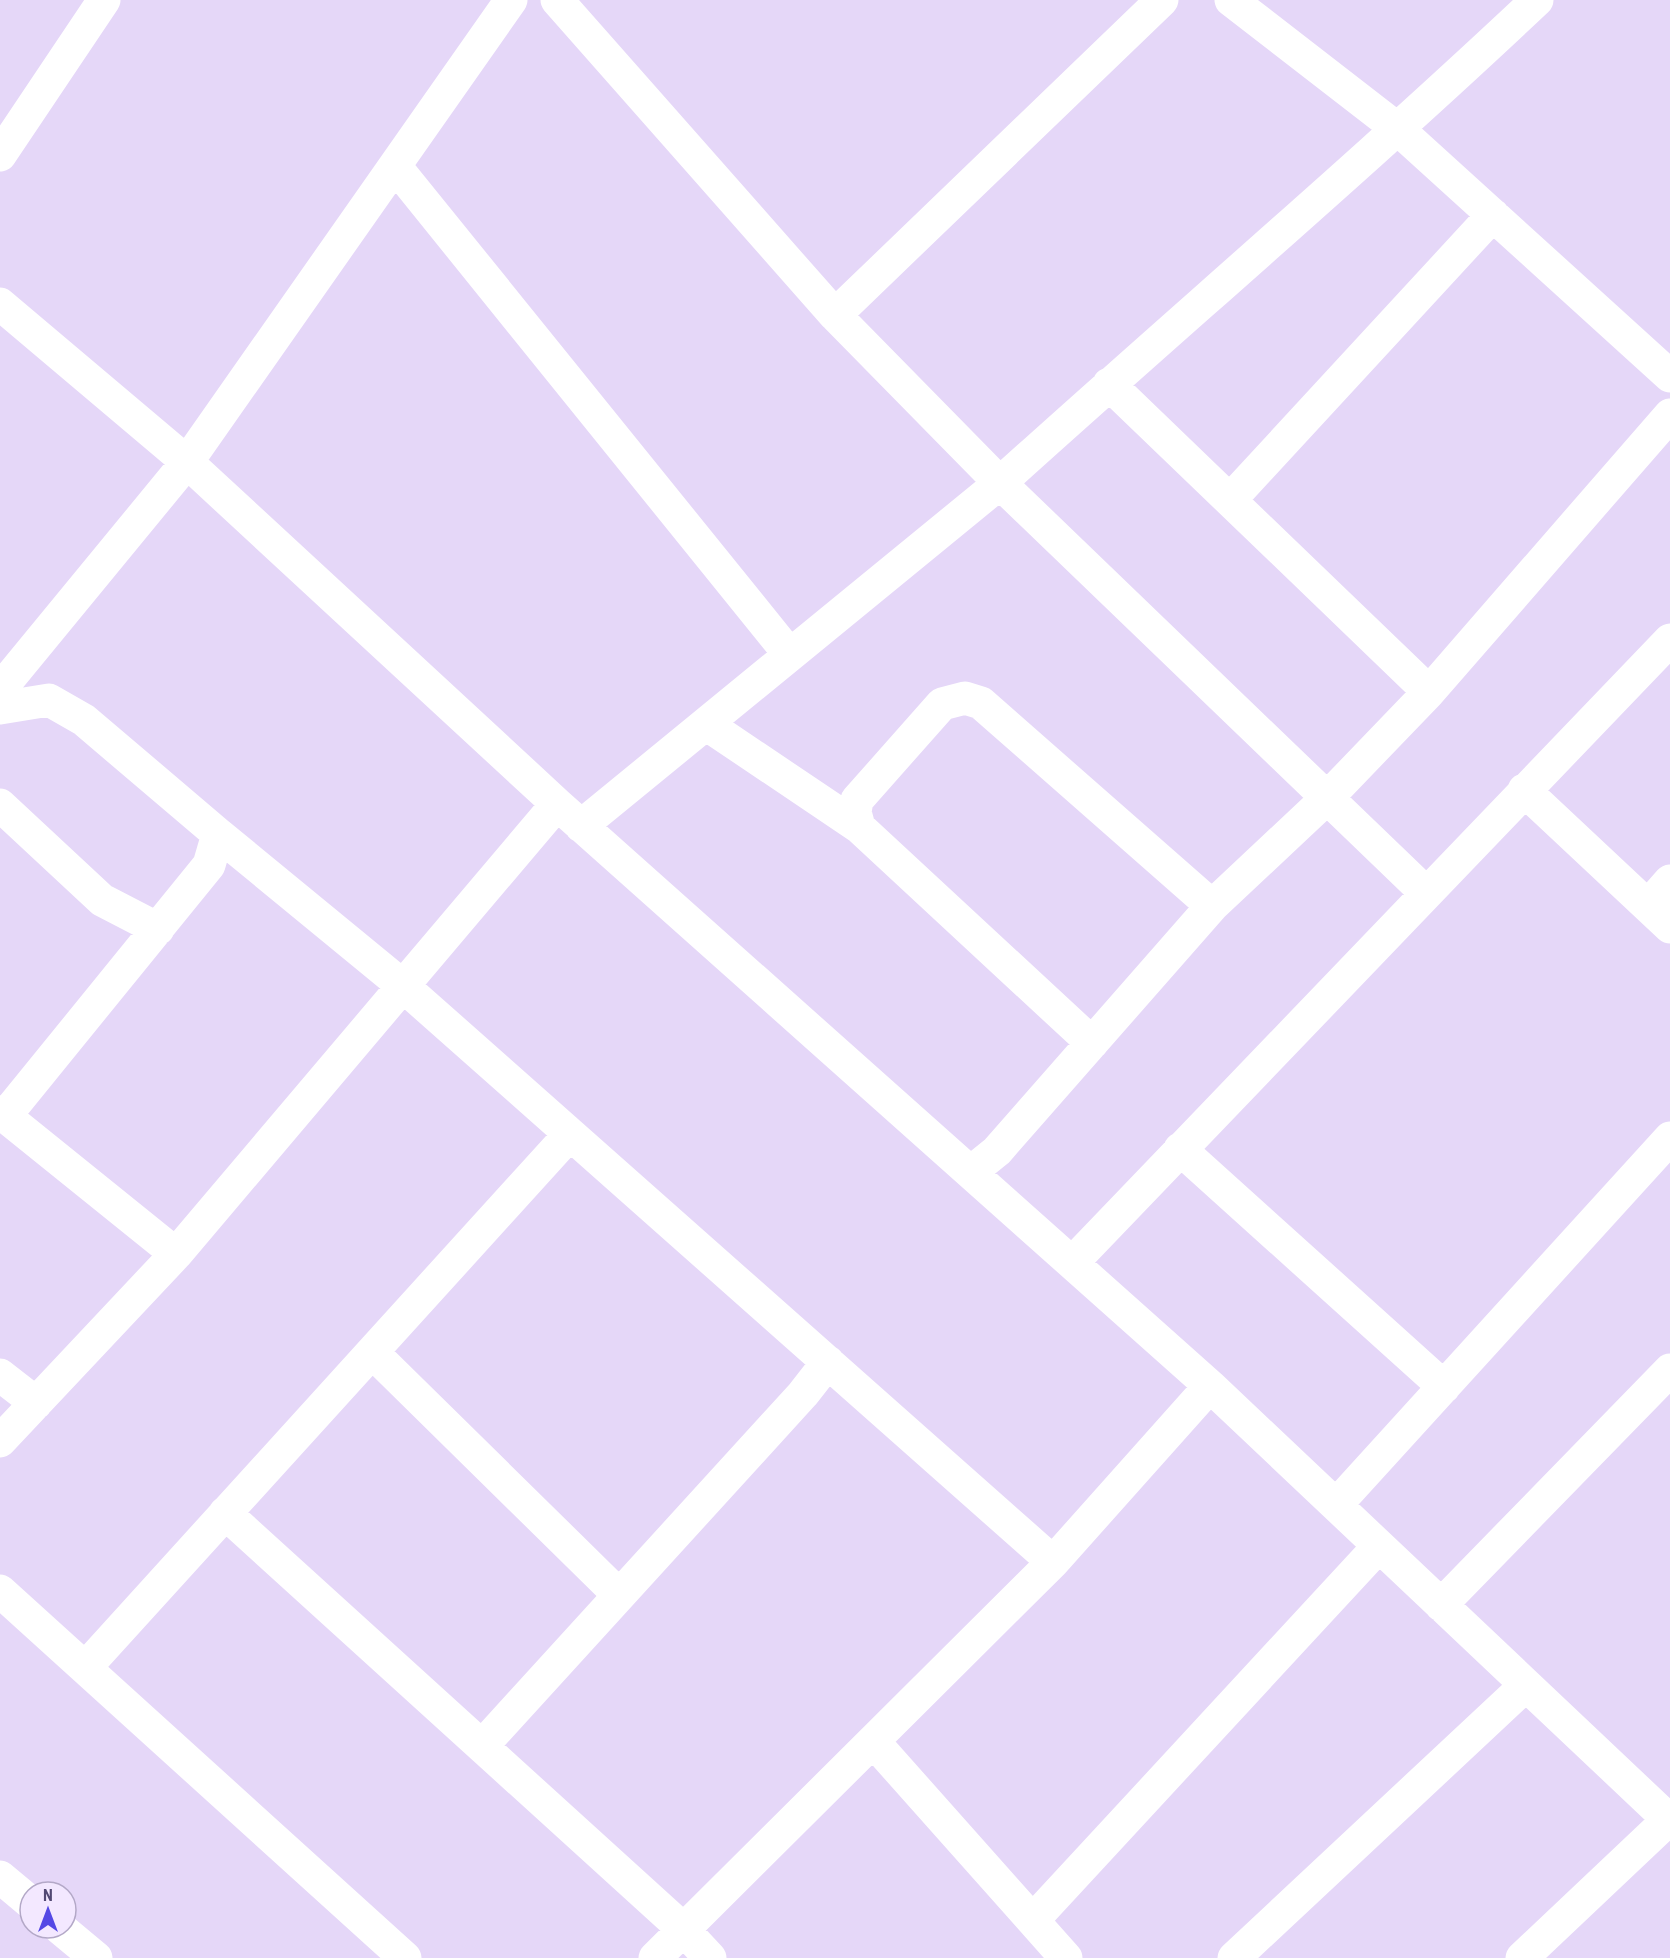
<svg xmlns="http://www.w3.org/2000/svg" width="1670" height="1958" viewBox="0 0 1670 1958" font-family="'Roboto Condensed',sans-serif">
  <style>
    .residential { fill: #e5d7f8; fill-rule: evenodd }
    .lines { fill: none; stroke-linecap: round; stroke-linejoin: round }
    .minor { stroke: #fff; stroke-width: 33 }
  </style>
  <rect width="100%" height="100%" fill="#eee2fc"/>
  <path class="residential" d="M0,0H1670V1958H0ZM30,1892H66V1928H30Z"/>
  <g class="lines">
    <path class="minor" d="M557,0L835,315L1000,483L581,826
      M1231,0L1399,130L1670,376
      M0,155L104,0
      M395,166L790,655
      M0,304L187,462L557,804L1210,1386L1670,1821
      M835,315L1162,0
      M1109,384L1429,692
      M1230,500L1493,215
      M0,698L7,681L187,462L511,0
      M0,708L49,700L84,720L218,834L209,865L5,1116
      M706,724L859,827
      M1524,790L1670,927
      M0,805L102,900L158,929
      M218,834L403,986L1053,1562
      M1426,893L1000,483C1179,321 1362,165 1537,0
      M1648,906L1670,881
      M1092,1043L859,827L855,812L857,800L942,704L965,698L981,703L1212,906L1327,798L1429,692L1670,415
      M0,1112L176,1254
      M1180,1149L1444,1387
      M971,1172L997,1151L1212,906
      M1072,1263L1670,640
      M372,1352L619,1595
      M0,1375L36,1403
      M0,1441L176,1254L557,804
      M1336,1505L1670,1138
      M225,1513L683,1929L710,1958
      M0,1591L405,1958
      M1441,1605L1670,1370
      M85,1668L570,1134
      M873,1741L1066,1958
      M482,1746L803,1394L828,1362
      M0,1877L30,1902
      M1033,1920L1379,1546
      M60,1928L96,1958
      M655,1958L1053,1562L1210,1386
      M1234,1958L1526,1685
      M1522,1958L1668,1820"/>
  </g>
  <g transform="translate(48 1910)"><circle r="28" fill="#f3e8ff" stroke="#b3a8c7" stroke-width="1.5"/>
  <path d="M0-4.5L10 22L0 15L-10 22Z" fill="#5448e5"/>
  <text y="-9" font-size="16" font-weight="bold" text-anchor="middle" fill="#524973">N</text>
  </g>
</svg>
